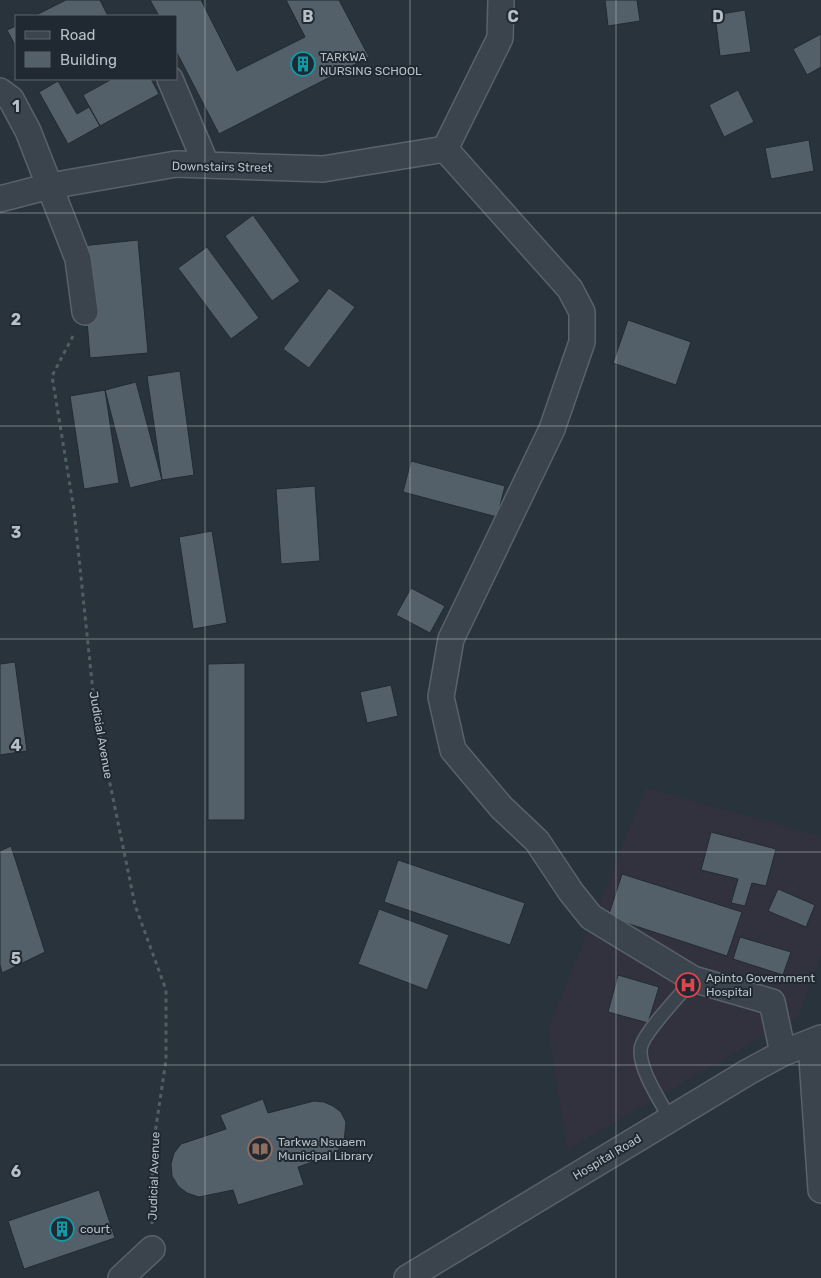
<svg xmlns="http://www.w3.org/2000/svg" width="821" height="1278" viewBox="0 0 821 1278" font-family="Rubik,sans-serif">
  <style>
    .medical { fill: #32323e }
    .building { fill: #535f69; stroke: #222b33 }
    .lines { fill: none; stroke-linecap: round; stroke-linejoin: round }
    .lane-casing { stroke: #59626a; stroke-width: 15 }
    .street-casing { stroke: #59626a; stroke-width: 28 }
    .path { stroke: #4e6060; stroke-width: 3; stroke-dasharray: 4 4; stroke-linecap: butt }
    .lane { stroke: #3b444c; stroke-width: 12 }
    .street { stroke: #3b444c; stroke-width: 25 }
    .grid { fill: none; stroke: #b7bfc7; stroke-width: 1; stroke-opacity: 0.55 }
    .labels { text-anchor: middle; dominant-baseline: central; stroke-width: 4; stroke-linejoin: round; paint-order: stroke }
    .poi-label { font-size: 12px; fill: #b7bfc7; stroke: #202931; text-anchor: start }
    .street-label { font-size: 12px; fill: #b7bfc7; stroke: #202931 }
    .grid-label { font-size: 16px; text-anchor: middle; font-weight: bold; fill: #b7bfc7; stroke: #202931; stroke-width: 4; stroke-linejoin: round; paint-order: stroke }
  </style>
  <rect width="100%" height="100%" fill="#28333b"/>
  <path class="medical" d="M646,788L821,836V955L799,1016L567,1150L548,1029Z"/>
  <path class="building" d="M66,0H100L108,16H34Z
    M150,0H201L237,71L305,37L286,0H339L369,57L219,134L176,51V16H159Z
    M605,0H637L640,21L608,26Z
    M745,10L751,52L720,56L715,15Z
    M16,26V47L7,30Z
    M821,34V67L807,75L793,49Z
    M112,79H151L159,94L100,126L83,95Z
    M58,81L77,114L89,107L100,126L68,144L39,92Z
    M738,90L754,122L724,137L709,105Z
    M809,140L814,171L771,179L765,148Z
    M253,215L300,281L272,301L225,236Z
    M138,240L148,353L90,358L81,246Z
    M207,247L259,318L231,339L178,268Z
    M329,288L355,307L309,368L283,349Z
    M628,320L691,342L676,385L613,363Z
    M180,371L194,475L162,480L147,376Z
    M136,382L162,480L130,488L105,390Z
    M105,390L119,483L84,489L70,396Z
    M411,461L505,486L497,517L403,492Z
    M315,486L320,561L281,564L276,489Z
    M212,531L227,623L193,629L179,537Z
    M411,588L445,606L430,633L396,615Z
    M15,662L27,751L0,755V664Z
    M245,663V820H208V664Z
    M391,685L398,716L367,723L360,692Z
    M711,832L776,849L766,886L752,883L745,906L731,903L738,879L701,870Z
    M11,846L45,952L2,973L0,965V851Z
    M398,860L525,903L510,945L384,902Z
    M622,874L742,912L727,956L608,917Z
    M778,889L815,905L806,927L768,911Z
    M379,909L449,935L427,990L358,964Z
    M740,937L791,952L783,975L733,959Z
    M618,975L659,987L648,1023L608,1012Z
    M263,1099L268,1113L314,1101L324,1102L333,1106L341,1112L346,1122L344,1142L338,1150L329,1156L298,1167L304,1185L238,1205L233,1190L199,1197L187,1193L178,1186L172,1176L171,1164L174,1153L181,1144L226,1129L220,1115Z
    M99,1190L115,1238L24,1269L8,1221Z"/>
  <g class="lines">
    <g class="lane-casing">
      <path id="lane" d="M670,1119C661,1102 637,1067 641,1047C644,1032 682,993 693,979"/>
    </g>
    <g class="street-casing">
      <path id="street" d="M170,79L206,164
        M0,91L11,99L28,131L78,259L85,312
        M445,149L570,289L582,312V342L552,429L451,639L441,697L453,750L501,807L537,841L571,892L591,917L693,979L772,1002L783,1053
        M445,149L500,38L501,0
        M0,199L50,186L176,164L323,169L445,149
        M811,1044L821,1190
        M121,1278L152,1249
        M407,1278L748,1072L783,1053L821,1038"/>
    </g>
    <path class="path" d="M73,336L52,376L74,510L95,711L135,905L166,990V1060L153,1147L152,1224"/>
    <use href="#lane" class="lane"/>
    <use href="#street" class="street"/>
  </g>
  <path class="grid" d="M205,0V1278M410,0V1278M616,0V1278M0,213H821M0,426H821M0,639H821M0,852H821M0,1065H821"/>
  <defs>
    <g id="building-ring" transform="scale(1.25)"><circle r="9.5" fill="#202931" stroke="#0f9aa8" stroke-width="1.5"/><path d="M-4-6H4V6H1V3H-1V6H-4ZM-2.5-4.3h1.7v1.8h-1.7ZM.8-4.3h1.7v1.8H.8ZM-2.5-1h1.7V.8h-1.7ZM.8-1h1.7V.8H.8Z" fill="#0f9aa8"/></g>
    <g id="hospital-ring" transform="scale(1.25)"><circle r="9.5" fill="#202931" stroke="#e0444e" stroke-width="1.5"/><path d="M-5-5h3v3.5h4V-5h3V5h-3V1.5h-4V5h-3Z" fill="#e0444e"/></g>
    <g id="library-ring" transform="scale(1.25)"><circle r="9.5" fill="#202931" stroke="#8d6e63" stroke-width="1.5"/><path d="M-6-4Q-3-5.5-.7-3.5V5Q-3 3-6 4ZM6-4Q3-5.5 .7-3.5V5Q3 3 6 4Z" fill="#8d6e63"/></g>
  </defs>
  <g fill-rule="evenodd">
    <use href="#building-ring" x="303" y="64"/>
    <use href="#hospital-ring" x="688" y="985"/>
    <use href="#library-ring" x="260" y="1149"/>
    <use href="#building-ring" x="62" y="1229"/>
  </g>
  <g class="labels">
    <g class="poi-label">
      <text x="320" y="57">TARKWA<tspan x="320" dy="14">NURSING SCHOOL</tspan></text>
      <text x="706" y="978">Apinto Government<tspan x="706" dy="14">Hospital</tspan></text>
      <text x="278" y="1142">Tarkwa Nsuaem<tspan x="278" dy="14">Municipal Library</tspan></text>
      <text x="80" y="1229">court</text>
    </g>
    <g class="street-label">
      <text transform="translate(222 167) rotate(1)">Downstairs Street</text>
      <text transform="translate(101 735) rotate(80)">Judicial Avenue</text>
      <text transform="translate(607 1157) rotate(-31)">Hospital Road</text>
      <text transform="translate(154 1176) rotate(-88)">Judicial Avenue</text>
    </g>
  </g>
  <g class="grid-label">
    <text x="308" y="22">B</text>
    <text x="513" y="22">C</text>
    <text x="718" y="22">D</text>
    <text x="16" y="112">1</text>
    <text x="16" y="325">2</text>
    <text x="16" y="538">3</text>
    <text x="16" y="751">4</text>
    <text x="16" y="964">5</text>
    <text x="16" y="1177">6</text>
  </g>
  <rect x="15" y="15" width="162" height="65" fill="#202931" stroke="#5c656d"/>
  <rect x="25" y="31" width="25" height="8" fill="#3b444c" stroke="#5c656d"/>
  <text x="60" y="40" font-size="15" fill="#b7bfc7">Road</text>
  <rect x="25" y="52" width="25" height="15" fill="#535f69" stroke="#5c656d"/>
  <text x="60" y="65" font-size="15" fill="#b7bfc7">Building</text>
</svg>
